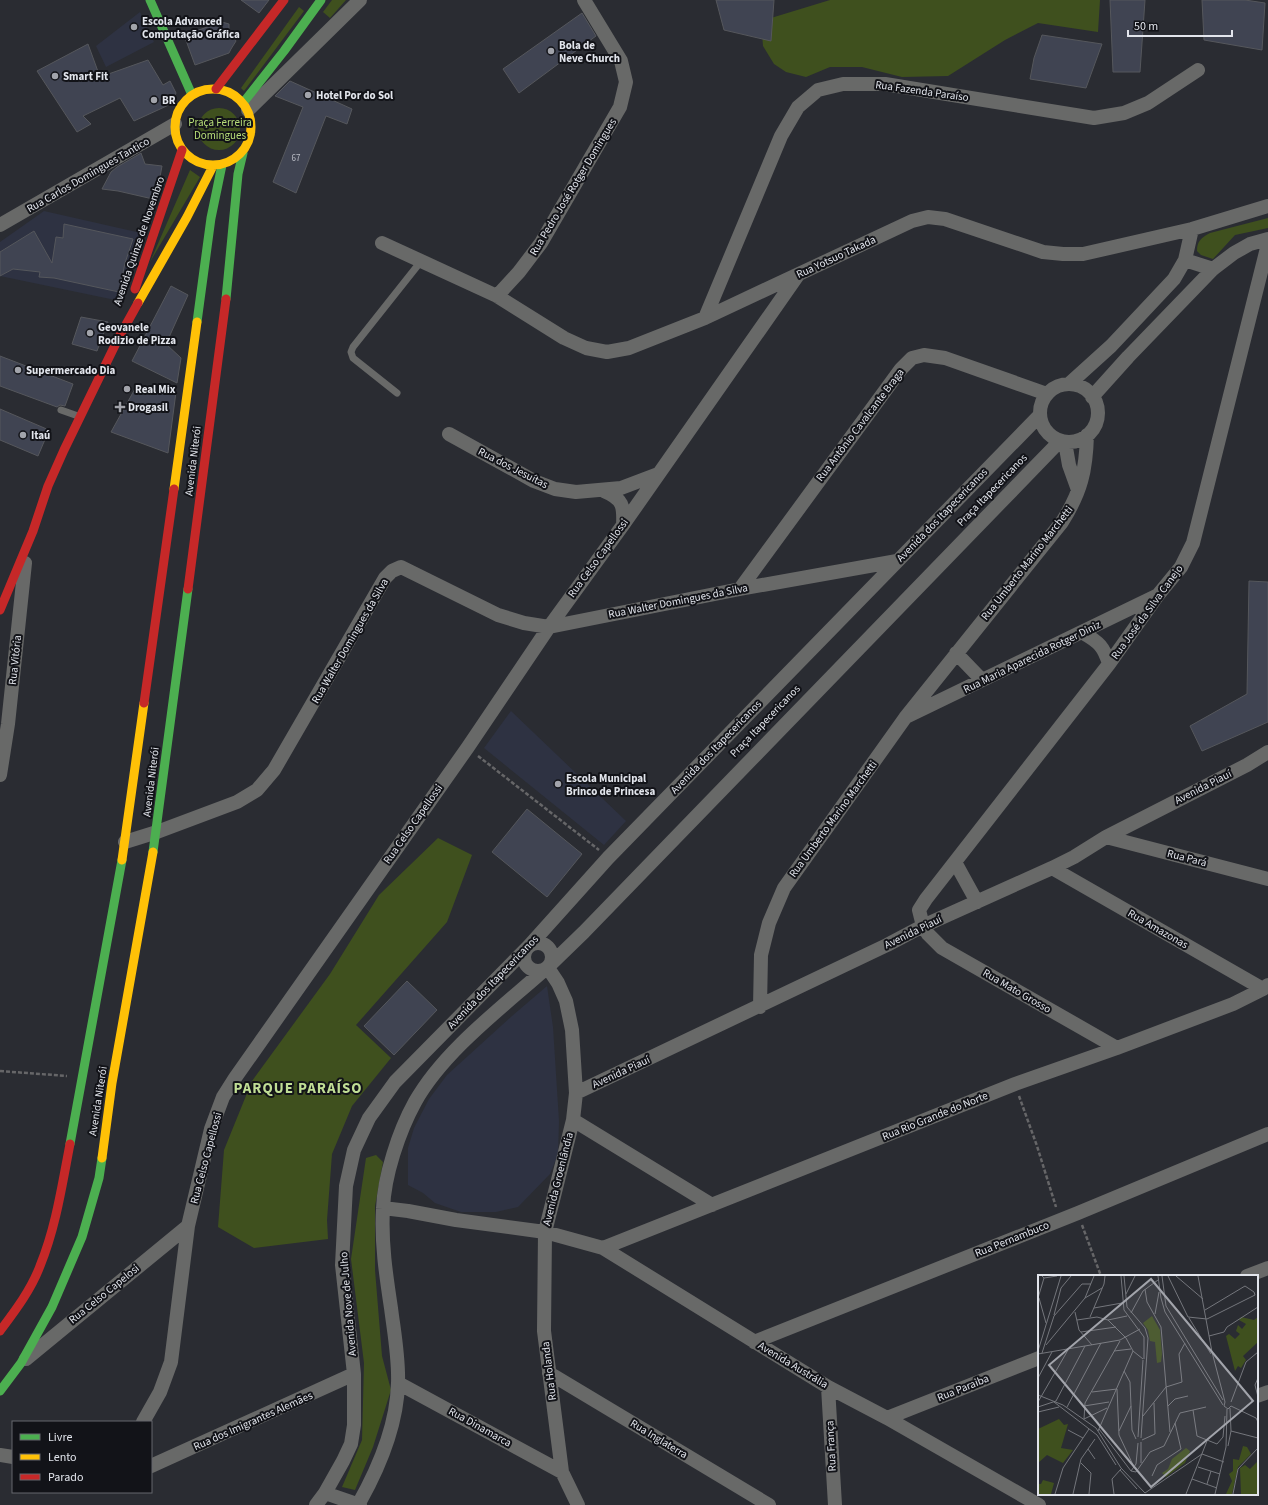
<svg xmlns="http://www.w3.org/2000/svg" width="1268" height="1505" viewBox="0 0 1268 1505" font-family="'Source Sans 3',sans-serif">
  <style>
    .built { fill: #2e3242 }
    .green { fill: #3f501e }
    .building { fill: #404452; stroke: #55575c }
    .lines { fill: none; stroke-linecap: round; stroke-linejoin: round }
    .path { stroke: #666668; stroke-width: 2.5; stroke-dasharray: 4 2; stroke-linecap: butt }
    .lane { stroke: #686968; stroke-width: 7 }
    .street { stroke: #686968; stroke-width: 14 }
    .fast { stroke: #4caf50; stroke-width: 9 }
    .slow { stroke: #ffc107; stroke-width: 9 }
    .jam { stroke: #c62828; stroke-width: 9 }
    .poi-dot { fill: #a2a4ab; stroke: #121318; stroke-width: 1.5 }
    .labels { text-anchor: middle; dominant-baseline: central; stroke-width: 4; stroke-linejoin: round; paint-order: stroke }
    .number-label { font-size: 9px; fill: #babdc6 }
    .poi-label { font-size: 11px; font-weight: bold; fill: #e2e5ec; stroke: #121318; text-anchor: start }
    .street-label { font-size: 11px; fill: #e2e5ec; stroke: #121318 }
    .park-label { font-size: 11px; fill: #b8df79; stroke: #121318 }
    .district-label { font-size: 15px; font-weight: bold; letter-spacing: 1px; fill: #c0de95; stroke: #121318 }
    .inset-road { fill: none; stroke: #74767c; stroke-width: 1 }
    .view { fill: #a2a4ab; fill-opacity: 0.15; stroke: #a2a4ab; stroke-width: 2 }
    .inset-edge { fill: none; stroke: #e2e5ec; stroke-width: 2 }
  </style>
  <rect width="100%" height="100%" fill="#2a2c32"/>
  <path class="built" d="M140,12L154,42L106,67L96,46Z
    M44,211L141,233L120,301L0,276V242Z
    M511,711L626,821L604,845L484,748Z
    M547,986L553,1027L559,1121L558,1154L550,1174L518,1207L496,1212H461L435,1203L423,1193L408,1185V1148L414,1128L429,1099L447,1075L512,1016Z"/>
  <path class="green" d="M332,0H346L330,18L323,12Z
    M830,0H1100L1098,32L1038,23L1005,40L948,76L902,77L862,67H830L806,77L786,72L774,64L763,46L761,21Z
    M299,7L304,11L244,91L241,88Z
    M198 129a21 21 0 1 1 42 0a21 21 0 1 1-42 0Z
    M190,170L200,177L150,262Z
    M1268,218V228L1235,235L1213,259L1201,255L1197,251C1197,241 1201,238 1210,233Z
    M438,838L472,855L447,922L356,1025L391,1058L352,1106L332,1154L327,1220L328,1239L254,1248L218,1227L224,1150L252,1081L330,974L379,895Z
    M376,1155L383,1162L375,1206V1270L382,1356L391,1390L373,1447L355,1490L342,1487L362,1440L364,1363L351,1259L366,1158Z"/>
  <path class="building" d="M241,0H269L259,13Z
    M716,0H774L771,41L724,30Z
    M1110,0H1145L1140,72H1113Z
    M1202,0H1245L1265,3L1262,50L1204,40Z
    M582,13L596,36L519,93L503,69Z
    M222,22L229,24V30L236,41L231,49L229,53L195,65L184,35Z
    M1042,35L1102,44L1086,88L1030,79L1034,58Z
    M88,44L100,77L148,60L163,85L170,81L176,93L171,104L134,121L120,98L83,116L91,124L77,132L37,71Z
    M290,81L352,109L347,124L326,116L296,193L273,182L303,107L275,96Z
    M141,153L145,164L162,166L160,177L153,199L118,191L102,189L111,172L117,167Z
    M64,224L133,239L125,263L119,292L54,278L39,277L40,272L13,269L0,276V252L34,231L52,263L56,237L63,238Z
    M171,286L188,295L166,344L181,358L177,383L132,361Z
    M81,317L108,322L97,351L72,344Z
    M0,356L73,384L65,406L60,405L57,407L0,386Z
    M136,387L176,392L168,453L111,432Z
    M0,409L49,430L38,456L0,440Z
    M1249,581L1268,582V722L1202,751L1190,726L1247,694Z
    M527,809L582,854L547,897L492,852Z
    M407,981L437,1010L394,1055L364,1026Z"/>
  <g class="lines">
    <path class="path" d="M478,756L599,850
      M0,1071L67,1076
      M1019,1096L1037,1146L1056,1207
      M1082,1225L1101,1276"/>
    <path class="lane" d="M397,393L353,358L351,352L353,347L422,260
      M61,410L78,416"/>
    <path class="street" d="M248,110L360,0
      M0,225L175,124
      M382,243L497,296L564,338L586,348L607,352L629,348L705,318L912,221L928,217L945,219L1043,252L1063,254H1083L1192,229L1268,206
      M1185,260L1213,269
      M497,296L519,272L541,243L620,107L626,82L621,61L584,0
      M705,318L781,136L798,107L818,90L843,84H885L1094,118L1124,113L1148,103L1198,70
      M1069,384L1111,346L1174,279L1185,260L1192,229
      M1040 413a29 29 0 1 1 58 0a29 29 0 1 1-58 0Z
      M1092,397L1128,357L1213,269L1234,253L1250,244L1268,239
      M449,434L534,481L555,489L576,492L621,488L658,474
      M1065,442L1069,465L1078,490
      M604,491C623,499 624,506 623,525
      M740,589L901,369L912,358L924,355L945,358L1047,394
      M1083,633C1099,642 1104,647 1109,664
      M956,653L982,680
      M908,716L1156,596
      M0,775L8,724L25,563
      M1106,837L1268,879
      M125,842L157,832L237,802L257,790L274,770L385,578L392,571L401,567L498,615L524,623L549,627L740,589L897,561
      M955,862L977,902
      M1052,868L1263,989
      M524 957a14 14 0 1 1 28 0a14 14 0 1 1-28 0Z
      M551,964L584,932L1060,441
      M548,968L558,983L566,1001L572,1030L576,1093L573,1120L545,1232L544,1331L562,1472L578,1505
      M760,1007L761,955L769,923L784,888L905,718L1062,522C1081,492 1086,471 1087,435
      M1117,1048L942,948L928,934L923,926L919,910L926,899L1109,664L1158,595L1181,567L1193,543L1268,244
      M576,1093L887,945L923,926L1052,868L1074,857L1106,837L1247,765L1268,752
      M573,1120L712,1205
      M383,1208L408,1211L456,1220L545,1232L603,1248L828,1387L887,1418L1039,1505
      M603,1248L1015,1084L1117,1048L1233,1004L1263,989L1268,985
      M1247,1276L1268,1268
      M754,1342L1078,1213L1268,1134
      M26,1359L188,1226
      M549,1373L769,1505
      M398,1383L562,1472
      M828,1387L835,1505
      M1257,1396L1268,1392
      M887,1418L1039,1358
      M143,1422L160,1392L171,1362L188,1226L211,1129L223,1097L235,1078L468,747L549,627L623,525L798,275
      M0,1455L13,1457
      M151,1466L354,1374
      M325,1493L360,1505
      M316,1505L325,1493L343,1461L351,1444L354,1425V1374L342,1265L346,1186L354,1150L369,1118L395,1082L529,946L608,858L1040,415
      M358,1505C379,1468 397,1426 398,1383C399,1358 394,1332 391,1308C386,1275 381,1242 383,1209C384,1176 399,1131 415,1102C443,1052 500,1009 543,971"/>
    <path class="fast" d="M150,0L192,95
      M243,103L284,51L321,0
      M226,299L238,174L243,153
      M197,322L211,218L222,165
      M153,852L188,589
      M70,1144L122,860
      M0,1391L21,1363L52,1307L82,1237L99,1178L102,1158"/>
    <path class="slow" d="M175 127a38 38 0 1 1 76 0a38 38 0 1 1-76 0Z
      M138,303L187,217L213,166
      M174,489L197,322
      M122,860L144,703
      M102,1158L112,1083L153,852"/>
    <path class="jam" d="M216,89L284,0
      M135,289L182,150
      M188,589L226,299
      M0,610L33,531L48,486L64,450L118,339L138,303
      M144,703L174,489
      M0,1331C15,1311 31,1290 40,1266C56,1227 62,1185 70,1144"/>
  </g>
  <g class="poi-dot">
    <circle cx="134" cy="27" r="4"/>
    <circle cx="551" cy="51" r="4"/>
    <circle cx="55" cy="76" r="4"/>
    <circle cx="308" cy="95" r="4"/>
    <circle cx="154" cy="100" r="4"/>
    <circle cx="90" cy="333" r="4"/>
    <circle cx="18" cy="370" r="4"/>
    <circle cx="127" cy="389" r="4"/>
    <path d="M118 401h4v4h4v4h-4v4h-4v-4h-4v-4h4z"/>
    <circle cx="23" cy="435" r="4"/>
    <circle cx="558" cy="784" r="4"/>
  </g>
  <g class="labels">
    <g class="number-label">
      <text x="296" y="158">67</text>
    </g>
    <g class="poi-label">
      <text x="142" y="21">Escola Advanced<tspan x="142" dy="13">Computação Gráfica</tspan></text>
      <text x="559" y="45">Bola de<tspan x="559" dy="13">Neve Church</tspan></text>
      <text x="63" y="76">Smart Fit</text>
      <text x="316" y="95">Hotel Por do Sol</text>
      <text x="162" y="100">BR</text>
      <text x="98" y="327">Geovanele<tspan x="98" dy="13">Rodizio de Pizza</tspan></text>
      <text x="26" y="370">Supermercado Dia</text>
      <text x="135" y="389">Real Mix</text>
      <text x="128" y="407">Drogasil</text>
      <text x="31" y="435">Itaú</text>
      <text x="566" y="778">Escola Municipal<tspan x="566" dy="13">Brinco de Princesa</tspan></text>
    </g>
    <g class="street-label">
      <text transform="translate(922 91) rotate(8)">Rua Fazenda Paraíso</text>
      <text transform="translate(88 175) rotate(-30)">Rua Carlos Domingues Tantico</text>
      <text transform="translate(573 187) rotate(-59)">Rua Pedro José Rotger Domingues</text>
      <text transform="translate(139 241) rotate(-71)">Avenida Quinze de Novembro</text>
      <text transform="translate(836 257) rotate(-25)">Rua Yotsuo Takada</text>
      <text transform="translate(860 425) rotate(-53)">Rua Antônio Cavalcante Braga</text>
      <text transform="translate(193 461) rotate(-83)">Avenida Niterói</text>
      <text transform="translate(513 468) rotate(27)">Rua dos Jesuítas</text>
      <text transform="translate(992 490) rotate(-46)">Praça Itapecericanos</text>
      <text transform="translate(942 515) rotate(-46)">Avenida dos Itapecericanos</text>
      <text transform="translate(598 558) rotate(-54)">Rua Celso Capellossi</text>
      <text transform="translate(1027 563) rotate(-52)">Rua Umberto Marino Marchetti</text>
      <text transform="translate(678 601) rotate(-11)">Rua Walter Domingues da Silva</text>
      <text transform="translate(1147 612) rotate(-54)">Rua José da Silva Canejo</text>
      <text transform="translate(350 641) rotate(-60)">Rua Walter Domingues da Silva</text>
      <text transform="translate(1032 657) rotate(-26)">Rua Maria Aparecida Rotger Diniz</text>
      <text transform="translate(15 660) rotate(-84)">Rua Vitória</text>
      <text transform="translate(765 721) rotate(-46)">Praça Itapecericanos</text>
      <text transform="translate(716 747) rotate(-46)">Avenida dos Itapecericanos</text>
      <text transform="translate(151 782) rotate(-83)">Avenida Niterói</text>
      <text transform="translate(1203 787) rotate(-27)">Avenida Piauí</text>
      <text transform="translate(833 819) rotate(-54)">Rua Umberto Marino Marchetti</text>
      <text transform="translate(413 824) rotate(-55)">Rua Celso Capellossi</text>
      <text transform="translate(1187 858) rotate(14)">Rua Pará</text>
      <text transform="translate(1158 929) rotate(30)">Rua Amazonas</text>
      <text transform="translate(913 932) rotate(-26)">Avenida Piauí</text>
      <text transform="translate(493 982) rotate(-46)">Avenida dos Itapecericanos</text>
      <text transform="translate(1017 991) rotate(30)">Rua Mato Grosso</text>
      <text transform="translate(621 1072) rotate(-25)">Avenida Piauí</text>
      <text transform="translate(98 1101) rotate(-81)">Avenida Niterói</text>
      <text transform="translate(935 1116) rotate(-22)">Rua Rio Grande do Norte</text>
      <text transform="translate(206 1158) rotate(-75)">Rua Celso Capellossi</text>
      <text transform="translate(558 1179) rotate(-76)">Avenida Groenlândia</text>
      <text transform="translate(1012 1239) rotate(-22)">Rua Pernambuco</text>
      <text transform="translate(104 1294) rotate(-39)">Rua Celso Capelosi</text>
      <text transform="translate(348 1304) rotate(-95)">Avenida Nove de Julho</text>
      <text transform="translate(793 1365) rotate(31)">Avenida Austrália</text>
      <text transform="translate(549 1371) rotate(-97)">Rua Holanda</text>
      <text transform="translate(963 1388) rotate(-22)">Rua Paraiba</text>
      <text transform="translate(253 1421) rotate(-24)">Rua dos Imigrantes Alemães</text>
      <text transform="translate(480 1427) rotate(29)">Rua Dinamarca</text>
      <text transform="translate(659 1439) rotate(31)">Rua Inglaterra</text>
      <text transform="translate(831 1446) rotate(-93)">Rua França</text>
    </g>
    <g class="park-label">
      <text x="220" y="122">Praça Ferreira<tspan x="220" dy="13">Domingues</tspan></text>
    </g>
    <g class="district-label">
      <text x="298" y="1088">PARQUE PARAÍSO</text>
    </g>
  </g>
  <g transform="translate(1038 1275)">
    <rect width="220" height="220" fill="#2a2c32"/>
    <path d="M114,41L122,55L124,79L123,87L119,88L117,67L112,66L110,55L105,48ZM203,42L216,45L220,42V67L205,81L208,85L203,93L200,91L197,96L188,61L191,59L197,64L202,59L198,56L200,50L204,54L208,49L201,45ZM21,144L26,150L30,149L23,173L35,175L25,188L9,180L0,188V154ZM205,171L209,172L213,179L200,192L194,219H188L194,206L191,199L195,196V184L201,185ZM148,173L152,176L147,188L128,202L124,198L130,194L134,184ZM220,186V219H203L202,193L207,190L212,194ZM5,205L16,208L13,219H0V209H3Z" fill="#3f501e"/>
    <path class="inset-road" d="M4,1L6,3L19,1M83,1L86,35L106,62V84M86,1L89,32L107,53L110,63L103,163M120,1L123,23L127,37L185,130M124,1L128,31L185,125M130,1L150,42L169,44L217,20L216,17L207,11L167,35M138,1L165,24M160,1L174,77L187,127L186,131L190,134L193,131M107,14L109,27L123,52L132,157M88,19L97,1M0,23L6,3M1,23L8,48M47,23L64,13M56,33L84,28M37,37L41,55L54,70M93,38L105,16L120,5M117,39L121,17M16,40L23,13L33,1M52,42L66,9L67,1M151,43L173,79M39,45L59,42L70,45L88,63L95,76L105,84M70,45L89,41M43,57L78,52M171,61L186,57L189,52L220,32M8,70L47,23L56,1M0,76L23,1M76,76L93,74M4,78L16,41L44,9H53M0,79L82,65L102,54M86,96L92,107L94,155L98,164M0,103L14,77M220,103L217,110L220,122M54,117L79,114L81,160L96,192M0,120L25,130L58,153L83,193L107,218M0,127L30,75M16,127L59,160L78,190M193,127L208,87L220,77M46,131L71,127M130,131L137,124L150,121M193,131L218,143L220,147M0,132L18,126L47,71M29,132L63,68M155,135L159,161L179,169L185,162L187,141M0,137L21,132M105,141L128,112L144,107L141,79L147,68M46,144L47,128L82,66M46,144L69,133M61,154L93,196M30,155L45,163M60,156L95,76M81,156L93,131M193,156L220,163M100,162L105,85M104,165L117,159L116,128M103,167V188M190,171L193,156L192,133M50,174L57,184M164,179L186,187M43,188L53,198L51,219M160,192L182,199M82,195L99,214M93,196L98,197L112,177L126,171L142,138L168,132M93,196L98,189L100,168M114,201L119,190L143,174L137,148M154,204L179,213M169,209L173,196M107,218L164,179M17,219L25,193L51,154M35,219L43,184L57,164M76,219L74,204L83,194M148,219L169,166M177,219L188,172L189,134M195,219L200,194L220,173"/>
    <path class="view" d="M113,4L215,126L113,212L11,90Z"/>
    <rect width="220" height="220" class="inset-edge"/>
  </g>
  <rect x="12" y="1421" width="140" height="72" fill="#121318" stroke="#65676d"/>
  <rect x="20" y="1434" width="20" height="6" fill="#4caf50" stroke="#65676d"/>
  <text x="48" y="1441" font-size="12" fill="#e2e5ec">Livre</text>
  <rect x="20" y="1454" width="20" height="6" fill="#ffc107" stroke="#65676d"/>
  <text x="48" y="1461" font-size="12" fill="#e2e5ec">Lento</text>
  <rect x="20" y="1474" width="20" height="6" fill="#c62828" stroke="#65676d"/>
  <text x="48" y="1481" font-size="12" fill="#e2e5ec">Parado</text>
  <path d="M1128 30v6h104v-6" fill="none" stroke="#e2e5ec" stroke-width="2"/>
  <text x="1134" y="30" font-size="12" fill="#e2e5ec" stroke="#121318" stroke-width="3" paint-order="stroke">50 m</text>
</svg>
